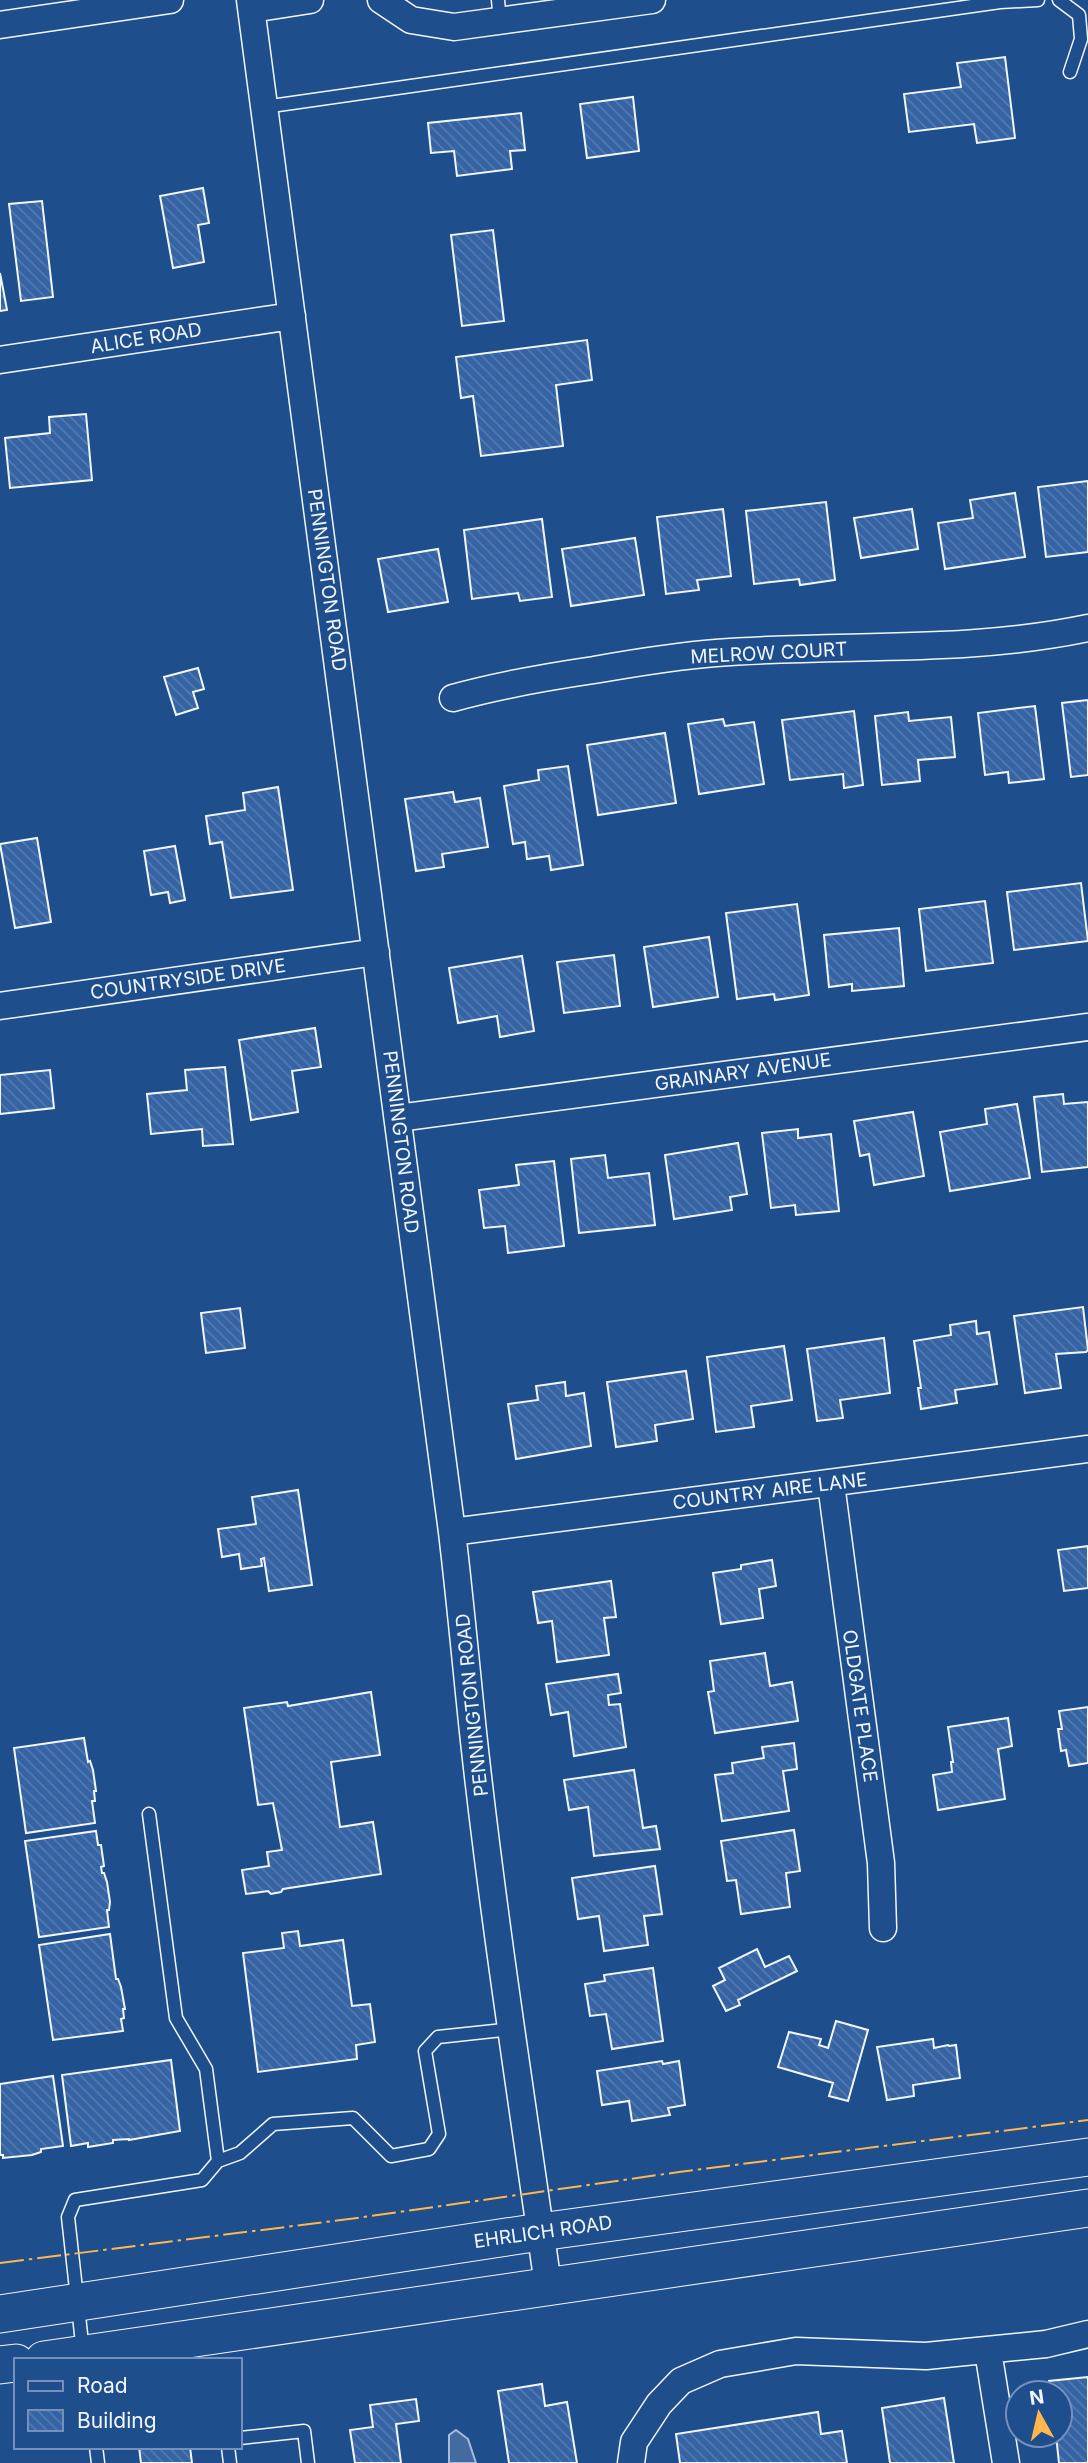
<svg xmlns="http://www.w3.org/2000/svg" width="1088" height="2463" viewBox="0 0 1088 2463" font-family="Inter,sans-serif">
  <style>
    .water { fill: #446ba0; stroke: #a8bbd7; stroke-width: 2 }
    .building { fill: url(#building-back-hatch); stroke: #f2f6ff; stroke-width: 2 }
    .lines { fill: none; stroke-linecap: round; stroke-linejoin: round }
    .service-casing { stroke: #f2f6ff; stroke-width: 15 }
    .minor-casing { stroke: #f2f6ff; stroke-width: 29 }
    .secondary-casing { stroke: #f2f6ff; stroke-width: 39 }
    .service { stroke: #1f4e8c; stroke-width: 12 }
    .minor { stroke: #1f4e8c; stroke-width: 26 }
    .secondary { stroke: #1f4e8c; stroke-width: 37 }
    .power { stroke: #ffb74d; stroke-width: 2; stroke-dasharray: 24 5 3.5 5; stroke-linecap: butt }
    .labels { text-anchor: middle; dominant-baseline: central; stroke-width: 5; stroke-linejoin: round; paint-order: stroke }
    .street-label { font-size: 19px; fill: #f2f6ff; stroke: #1f4e8c }
  </style>
  <defs>
    <pattern id="building-back-hatch" width="6" height="6" patternUnits="userSpaceOnUse" patternTransform="scale(1.75)"><rect width="6" height="6" fill="#3563a3"/><path d="M-1 5l2 2M0 0l6 6M5-1l2 2" fill="none" stroke="#537ab1"/></pattern>
  </defs>
  <rect width="100%" height="100%" fill="#1f4e8c"/>
  <path class="water" d="M456,2430L468,2439L476,2463H449V2435Z"/>
  <path class="building" d="M1005,57L1015,138L977,143L974,124L909,132L904,94L961,87L957,63Z
    M633,97L639,151L587,158L580,104Z
    M521,113L525,150L510,151L512,169L457,176L454,151L431,153L428,123Z
    M203,188L209,223L198,225L204,262L173,268L160,196Z
    M42,201L53,297L21,301L9,204Z
    M493,230L504,321L462,326L451,235Z
    M0,273L7,310L0,311Z
    M587,340L592,380L556,385L563,446L481,456L473,396L461,398L456,357Z
    M86,414L92,480L10,488L5,438L50,433L49,417Z
    M1088,481V552L1046,557L1038,487Z
    M1015,493L1025,557L945,569L938,523L973,518L970,500Z
    M826,502L835,580L800,585L799,579L754,584L746,511Z
    M723,509L731,576L697,580L699,590L666,594L657,517Z
    M912,509L918,549L861,558L854,518Z
    M542,519L552,597L520,601L518,593L472,599L464,530Z
    M635,538L644,595L571,606L562,549Z
    M438,549L448,602L388,612L378,559Z
    M198,668L204,689L193,692L198,708L176,715L164,677Z
    M1088,700V775L1071,777L1062,703Z
    M1035,706L1044,779L1009,783L1008,772L985,775L978,713Z
    M854,711L863,785L844,788L843,774L790,780L782,720Z
    M908,712L909,721L951,717L955,757L918,760L920,781L882,785L875,716Z
    M723,719L725,726L754,722L764,784L699,794L688,724Z
    M665,733L676,803L598,815L587,745Z
    M568,766L583,865L551,870L549,856L527,859L525,842L513,844L504,786L539,780L538,770Z
    M278,787L293,890L231,898L222,842L210,844L206,816L245,810L243,793Z
    M453,792L455,802L480,798L488,847L442,854L444,867L416,871L405,799Z
    M37,838L51,922L15,928L0,844Z
    M175,846L185,900L170,903L168,892L151,895L144,851Z
    M1081,883L1088,941L1014,950L1007,892Z
    M985,901L993,963L926,971L919,909Z
    M797,904L809,995L775,1000L774,994L737,999L726,913Z
    M899,928L904,986L852,991V984L829,987L824,935Z
    M709,937L718,997L653,1007L644,947Z
    M614,955L620,1006L564,1013L557,962Z
    M522,956L534,1031L500,1037L497,1016L458,1023L449,968Z
    M315,1028L321,1067L292,1071L298,1112L251,1120L239,1040Z
    M225,1067L233,1144L203,1146L202,1129L151,1134L147,1094L187,1090L185,1070Z
    M50,1070L54,1108L0,1114V1075Z
    M1063,1094L1064,1104L1088,1102V1167L1042,1172L1034,1097Z
    M1017,1104L1030,1178L950,1191L940,1132L987,1124L985,1109Z
    M913,1112L924,1176L874,1185L869,1154L860,1156L854,1121Z
    M798,1129V1138L831,1134L839,1211L796,1215L795,1205L771,1208L762,1133Z
    M738,1143L747,1194L730,1197L732,1210L674,1219L665,1155Z
    M605,1155L608,1178L649,1173L655,1225L579,1233L571,1159Z
    M554,1161L564,1246L508,1253L505,1226L484,1228L479,1190L519,1185L516,1165Z
    M1083,1307L1088,1350L1086,1352L1056,1354L1061,1388L1025,1393L1014,1316Z
    M240,1308L245,1348L206,1353L201,1313Z
    M976,1321L977,1334L989,1332L997,1384L955,1390L957,1403L921,1409L918,1388H921L914,1341L951,1335L950,1325Z
    M884,1338L890,1393L840,1400L843,1418L817,1421L807,1349Z
    M784,1346L792,1400L751,1406L754,1427L716,1432L707,1357Z
    M686,1371L693,1419L655,1425L657,1441L616,1447L607,1382Z
    M565,1382L566,1396L584,1393L591,1446L516,1459L508,1404L538,1400L536,1386Z
    M298,1490L312,1585L269,1591L264,1558L261,1559L262,1566L241,1569L239,1554L222,1557L218,1529L256,1524L252,1497Z
    M1088,1546V1588L1064,1591L1058,1550Z
    M772,1560L776,1586L759,1589L763,1618L721,1624L713,1573L741,1569V1565Z
    M611,1581L616,1617L604,1618L609,1655L557,1662L552,1621L538,1623L533,1592Z
    M765,1653L770,1686L792,1682L798,1721L715,1733L708,1692L714,1691L710,1661Z
    M618,1674L621,1693L608,1695L609,1705L620,1704L626,1747L574,1756L568,1712L551,1715L546,1684Z
    M371,1692L380,1755L331,1762L340,1827L373,1822L381,1874L283,1889L281,1892L271,1894L268,1891L246,1894L242,1870L269,1866L267,1852L282,1850L273,1803L258,1805L244,1708L287,1702L288,1706Z
    M1088,1707V1763L1069,1766L1066,1750L1061,1751L1058,1729H1062L1059,1711Z
    M1008,1718L1012,1746L998,1749L1005,1799L938,1810L933,1775L952,1772L951,1762H953L948,1727Z
    M84,1738L88,1762L90,1761L93,1770L96,1791H94L95,1801H92L95,1823L26,1833L14,1748Z
    M794,1743L797,1769L783,1771L789,1811L722,1821L715,1775L733,1773L732,1763L764,1758L762,1747Z
    M634,1770L643,1828L656,1826L660,1849L594,1856L588,1807L569,1810L564,1780Z
    M794,1830L800,1871L786,1873L790,1907L741,1914L736,1880L727,1881L721,1841Z
    M96,1831L98,1845H101L104,1866L101,1867L102,1873H104L107,1882L110,1902L109,1910H107L109,1927L39,1937L25,1841Z
    M655,1866L662,1914L644,1916L648,1945L604,1951L599,1916L578,1919L572,1878Z
    M298,1931L300,1946L343,1940L352,2006L370,2004L375,2042L356,2045L357,2059L258,2072L243,1953L284,1948L282,1933Z
    M110,1934L116,1979H118L121,1987L125,2009H123L124,2018L121,2019L123,2031L53,2040L39,1945Z
    M757,1949L765,1967L789,1956L797,1971L738,2000L740,2005L726,2011L713,1986L725,1980L719,1968Z
    M653,1968L663,2041L612,2049L606,2014L590,2016L585,1984L605,1981L604,1975Z
    M836,2021L868,2030L848,2101L829,2096L833,2083L778,2067L789,2032L821,2039L819,2045L828,2048Z
    M933,2039L934,2048L948,2045L949,2046L956,2045L960,2078L913,2085L914,2096L887,2100L877,2047Z
    M171,2060L180,2131L129,2140V2139L113,2140V2143L88,2147V2143L71,2146L62,2075Z
    M662,2061L663,2064L679,2061L685,2105L668,2108L670,2115L632,2121L629,2101L602,2105L597,2071Z
    M53,2076L63,2146L41,2149V2152L32,2155L3,2158V2155H0V2084Z
    M1088,2377V2463H1059L1056,2435H1060V2393H1051L1049,2381Z
    M542,2384L545,2406L567,2402L577,2463H509L498,2391Z
    M944,2398L954,2463H890L882,2408Z
    M416,2399L419,2421L396,2424L401,2463H355L350,2430L373,2427L370,2405Z
    M818,2412L821,2434L842,2431L847,2463H680L676,2434Z
    M139,2447H190L192,2463H141Z"/>
  <g class="lines">
    <g class="service-casing">
      <path id="service" d="M498,0L500,21
        M1059,0L1079,15L1081,39L1070,72
        M264,107L1000,2L1038,0
        M218,2161L240,2153L273,2124L353,2118L391,2156L429,2149L439,2134L425,2051L438,2037L512,2029
        M83,2352L68,2217L75,2200L202,2180L218,2161L206,2069L176,2018L149,1814
        M240,2438L304,2431L308,2463
        M96,2447L98,2463
        M228,2447L230,2463"/>
    </g>
    <g class="minor-casing">
      <path id="minor" d="M250,0L452,1532C460,1599 466,1665 473,1732C493,1917 522,2101 548,2285
        M381,0L411,20L454,27L652,0
        M252,9L310,0
        M0,25L170,0
        M0,360L292,316
        M453,698C500,685 546,677 594,670C634,663 675,656 716,653C840,643 965,654 1088,628
        M0,1006L376,952
        M398,1118L1088,1027
        M831,1484L881,1863L883,1928
        M452,1532L1088,1449
        M988,2351L1006,2463
        M631,2463L634,2442L659,2404L681,2381L720,2364L796,2351L926,2356L1046,2344L1088,2334"/>
    </g>
    <g class="secondary-casing">
      <path id="secondary" d="M0,2314L540,2232L1088,2157
        M44,2360L1088,2208
        M0,2365L16,2363"/>
    </g>
    <use href="#service" class="service"/>
    <use href="#minor" class="minor"/>
    <use href="#secondary" class="secondary"/>
    <path class="power" d="M0,2263L357,2218L679,2172L1088,2120"/>
  </g>
  <g class="labels">
    <g class="street-label">
      <text transform="translate(146 338) rotate(-9)">ALICE ROAD</text>
      <text transform="translate(327 580) rotate(82)">PENNINGTON ROAD</text>
      <text transform="translate(769 653) rotate(-3)">MELROW COURT</text>
      <text transform="translate(188 979) rotate(-8)">COUNTRYSIDE DRIVE</text>
      <text transform="translate(743 1072) rotate(-8)">GRAINARY AVENUE</text>
      <text transform="translate(401 1142) rotate(83)">PENNINGTON ROAD</text>
      <text transform="translate(770 1491) rotate(-7)">COUNTRY AIRE LANE</text>
      <text transform="translate(472 1705) rotate(-96)">PENNINGTON ROAD</text>
      <text transform="translate(860 1706) rotate(82)">OLDGATE PLACE</text>
      <text transform="translate(543 2232) rotate(-8)">EHRLICH ROAD</text>
    </g>
  </g>
  <rect x="14" y="2358" width="228" height="91" fill="#1f4e8c" stroke="#7391ba" stroke-width="2"/>
  <rect x="28" y="2381" width="35" height="10" fill="#1f4e8c" stroke="#7391ba" stroke-width="2"/>
  <text x="77" y="2393" font-size="21" fill="#f2f6ff">Road</text>
  <rect x="28" y="2410" width="35" height="21" fill="url(#building-back-hatch)" stroke="#7391ba" stroke-width="2"/>
  <text x="77" y="2428" font-size="21" fill="#f2f6ff">Building</text>
  <g transform="translate(1039 2414) rotate(352)"><circle r="33" fill="#1f4e8c" stroke="#7391ba" stroke-width="2"/>
  <path d="M0-5L12 26L0 18L-12 26Z" fill="#ffb74d"/>
  <text y="-10" font-size="19" font-weight="bold" text-anchor="middle" fill="#f2f6ff">N</text>
  </g>
</svg>
